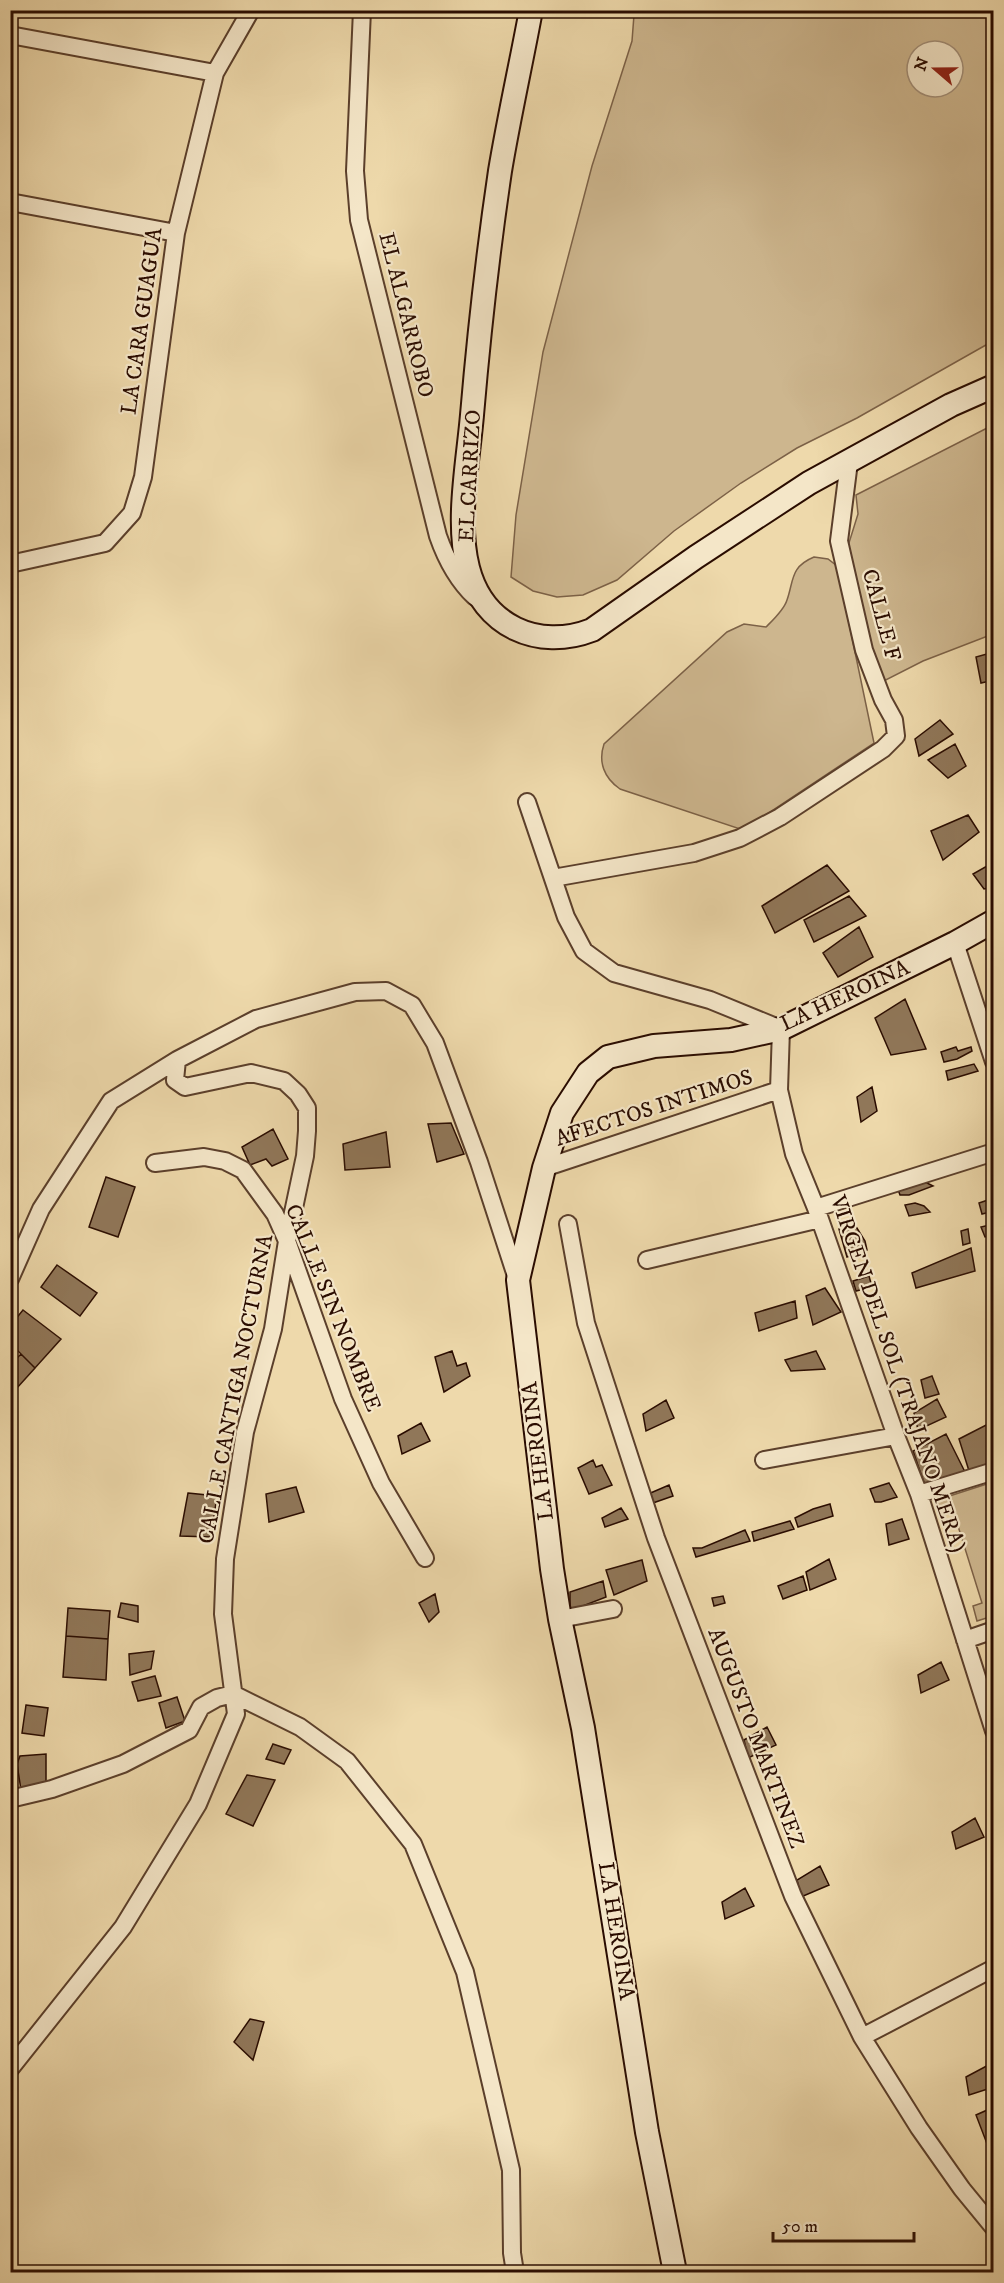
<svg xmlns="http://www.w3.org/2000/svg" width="1004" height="2283" viewBox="0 0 1004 2283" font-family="'IM FELL DW Pica',serif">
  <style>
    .green { fill: #cdb68e; stroke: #7c6147; stroke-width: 1.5; fill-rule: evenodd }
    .building { fill: #907759; stroke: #2a0c00; stroke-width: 1.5 }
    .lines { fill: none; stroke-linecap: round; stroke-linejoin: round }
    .street-casing { stroke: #5b3f2b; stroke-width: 20 }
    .secondary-casing { stroke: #2a0c00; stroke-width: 26 }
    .street { stroke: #f4e6c8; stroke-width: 16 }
    .secondary { stroke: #f4e6c8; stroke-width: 22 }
    .labels { text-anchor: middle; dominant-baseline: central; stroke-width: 4.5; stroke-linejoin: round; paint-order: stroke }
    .street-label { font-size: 22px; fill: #2a0c00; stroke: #f4e6c8 }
  </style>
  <rect width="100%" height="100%" fill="#eed9ab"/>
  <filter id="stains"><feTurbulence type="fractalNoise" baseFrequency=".00333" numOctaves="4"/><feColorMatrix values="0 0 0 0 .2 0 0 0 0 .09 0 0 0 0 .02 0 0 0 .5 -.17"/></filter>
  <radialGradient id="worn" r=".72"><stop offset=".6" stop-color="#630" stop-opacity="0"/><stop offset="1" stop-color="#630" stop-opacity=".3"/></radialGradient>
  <path class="green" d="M636,11H993V341L857,418L797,448L741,483L674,531L617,580L583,595L557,597L533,591L511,577L516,515L543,352L592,166L632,41L634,15ZM917,51H953V87H917Z
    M993,425V634L923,661L878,684L848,546L858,514L856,495Z
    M814,557L828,559L837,566L874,743L743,830L620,789C604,778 598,762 604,744L727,632L744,624L766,627C773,620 784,610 787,600C794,580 790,567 814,557Z
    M993,1482V1616L977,1621L973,1606L982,1603L953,1510L941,1513L937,1500Z"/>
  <path class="building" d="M994,652V680L981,683L976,657Z
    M940,720L953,734L919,756L915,739Z
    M955,744L966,766L948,778L928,760Z
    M968,815L979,832L943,860L931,831Z
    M994,862V887L984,889L973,874Z
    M827,865L849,891L775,933L762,906Z
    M849,896L866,916L814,942L804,920Z
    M859,927L873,957L838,977L823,953Z
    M905,999L926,1049L891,1055L875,1018Z
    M956,1047L958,1051L971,1047L972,1051L957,1059L944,1062L941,1052Z
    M974,1064L978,1071L948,1080L946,1071Z
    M872,1087L877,1111L861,1122L857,1097Z
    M451,1123L464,1154L437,1162L428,1124Z
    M273,1129L288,1159L272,1166L266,1159L250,1165L242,1147Z
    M386,1132L390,1167L345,1170L343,1144Z
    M106,1177L135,1187L118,1237L89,1227Z
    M927,1177V1183L933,1186L909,1195H900L896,1184Z
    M988,1200L990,1204L994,1203V1211L982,1214L979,1203Z
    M915,1203L924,1206L930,1212L909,1216L905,1205Z
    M994,1224V1235L985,1237L981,1227Z
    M855,1225L865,1241L867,1250L847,1257L839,1229Z
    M968,1229L970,1243L963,1245L961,1231Z
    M971,1248L975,1271L916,1288L912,1273Z
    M57,1265L97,1293L80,1316L41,1287Z
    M869,1276L872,1287L856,1291L853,1281Z
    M825,1288L841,1312L813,1325L806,1296Z
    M795,1301L797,1318L759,1331L755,1313Z
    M23,1310L61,1339L35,1368L10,1343V1326Z
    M452,1351L457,1366L466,1363L470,1376L444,1392L435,1357Z
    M816,1351L825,1369L791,1371L785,1360Z
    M21,1354L35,1368L16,1389L10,1385V1365Z
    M932,1376L939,1394L925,1398L921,1380Z
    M937,1399L946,1417L918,1430L914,1413Z
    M666,1400L674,1418L646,1431L643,1414Z
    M992,1422L994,1426V1466L970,1474L959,1439Z
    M421,1423L430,1441L402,1454L398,1436Z
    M946,1434L966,1474L925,1486L913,1451Z
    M593,1460L596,1467L602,1465L612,1485L589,1494L578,1468Z
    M889,1483L897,1497L881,1502H875L870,1489Z
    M669,1485L673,1496L650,1504L646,1495Z
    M296,1487L304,1512L269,1522L266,1494Z
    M188,1493L217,1496L211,1537L180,1536Z
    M830,1504L833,1516L798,1527L795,1518L813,1509Z
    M621,1508L628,1519L605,1527L602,1518Z
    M902,1519L909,1539L889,1545L886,1524Z
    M790,1521L794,1529L754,1541L752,1532Z
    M745,1530L750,1541L696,1557L693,1548H702Z
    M829,1559L836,1579L810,1590L806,1572Z
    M642,1560L647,1581L614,1595L606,1570Z
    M803,1576L807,1590L783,1599L778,1586Z
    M603,1581L606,1597L570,1611V1592Z
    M435,1594L439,1612L429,1622L419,1603Z
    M723,1596L725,1603L714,1606L712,1598Z
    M121,1603L138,1606V1622L118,1617Z
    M68,1608L110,1611L108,1639L66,1636Z
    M66,1636L108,1639L106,1680L63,1677Z
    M154,1651L151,1669L130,1675L129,1654Z
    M941,1662L949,1680L921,1693L918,1675Z
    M155,1676L161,1696L138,1701L132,1682Z
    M177,1697L185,1721L166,1728L159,1703Z
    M26,1705L48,1708L44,1736L22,1733Z
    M767,1727L776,1745L748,1758L744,1740Z
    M273,1744L291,1750L284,1764L266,1759Z
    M46,1754V1787L21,1790L17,1764L20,1756Z
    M17,1764L16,1786L10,1790V1767Z
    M247,1775L275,1780L253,1826L226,1814Z
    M975,1818L984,1837L956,1849L952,1832Z
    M820,1866L829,1885L801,1897L797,1880Z
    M745,1888L754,1906L725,1919L722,1902Z
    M250,2019L264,2022L253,2060L234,2042Z
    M994,2062V2087L969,2095L966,2077Z
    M994,2107V2146L989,2149L976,2115Z"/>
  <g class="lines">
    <g class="street-casing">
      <path id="street" d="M362,10L355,171L359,220L438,536C446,559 457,580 475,597
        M10,35L215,73
        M10,202L176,233
        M10,564L105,543L132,513L143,477L176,233L215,73L251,10
        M527,802L566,917L584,951L614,973L710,1000L781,1029L779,1090L794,1154L816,1208L896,1436L919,1494L994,1731
        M553,878L694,853L740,838L780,817L883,749L896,736L894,720L883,700L864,650L839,541L849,462
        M955,943L994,1062
        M155,1163L204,1157L225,1161L243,1170L275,1214L287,1241L343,1399L381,1483L425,1558
        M544,1168L779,1090
        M816,1208L994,1152
        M568,1224L586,1323L656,1538L793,1896L862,2037L919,2128L962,2189L994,2228
        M647,1260L820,1219
        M10,1279L41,1209L111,1101L177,1060L256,1019L355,992L386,991L412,1005L435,1043L479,1162L517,1279
        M764,1460L896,1436
        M919,1494L994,1471
        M560,1619L613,1609
        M965,1640L994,1630
        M10,1799L52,1789L123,1764L189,1730L201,1707L217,1698L233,1694L300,1727L347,1761L413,1844L465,1972L511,2170L512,2253L515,2272
        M862,2037L994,1968
        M10,2069L123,1927L198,1804L236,1714L223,1614L225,1559L245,1432L273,1329L287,1241L305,1156L307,1131V1108L298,1094L284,1081L251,1073L185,1087L175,1080L177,1060"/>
    </g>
    <g class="secondary-casing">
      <path id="secondary" d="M531,10C521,64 509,117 500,171C488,252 479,333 472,415C468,462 456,521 468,568C483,626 538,651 592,630L696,557L809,483L951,405L994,386
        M675,2272L647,2132L583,1728L560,1619L552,1569L518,1280L544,1168L562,1113L588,1073L608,1057L654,1046L731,1040L781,1029L955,943L994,921"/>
    </g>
    <use href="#street" class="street"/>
    <use href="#secondary" class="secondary"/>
  </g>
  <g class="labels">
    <g class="street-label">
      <text transform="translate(406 315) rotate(76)">EL ALGARROBO</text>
      <text transform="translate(142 321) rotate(-82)">LA CARA GUAGUA</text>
      <text transform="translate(470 476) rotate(-87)">EL CARRIZO</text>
      <text transform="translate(881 615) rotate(75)">CALLE F</text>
      <text transform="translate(845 996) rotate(-25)">LA HEROINA</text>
      <text transform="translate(654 1108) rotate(-18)">AFECTOS INTIMOS</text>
      <text transform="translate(333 1308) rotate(68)">CALLE SIN NOMBRE</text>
      <text transform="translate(898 1374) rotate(71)">VIRGEN DEL SOL (TRAJANO MERA)</text>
      <text transform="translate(236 1389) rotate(-79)">CALLE CANTIGA NOCTURNA</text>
      <text transform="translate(538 1451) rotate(-97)">LA HEROINA</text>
      <text transform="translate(756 1738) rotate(69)">AUGUSTO MARTINEZ</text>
      <text transform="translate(616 1931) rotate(81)">LA HEROINA</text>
    </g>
  </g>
  <rect width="1004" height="2283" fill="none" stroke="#eed9ab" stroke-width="36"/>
  <rect x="12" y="12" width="980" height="2259" fill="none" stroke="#2a0c00" stroke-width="3"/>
  <rect x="18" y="18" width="968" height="2247" fill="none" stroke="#2a0c00" stroke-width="1.5"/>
  <g transform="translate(935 69) rotate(290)"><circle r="28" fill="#f4e6c8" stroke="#a38f78" stroke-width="1.5"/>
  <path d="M0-4.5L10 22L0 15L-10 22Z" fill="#8f2418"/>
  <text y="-9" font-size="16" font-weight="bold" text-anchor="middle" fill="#2a0c00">N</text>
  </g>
  <path d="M773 2232v9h141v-9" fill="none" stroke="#2a0c00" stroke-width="3"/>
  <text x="782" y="2232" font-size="18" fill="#2a0c00" stroke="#f4e6c8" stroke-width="4.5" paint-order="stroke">50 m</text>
  <rect width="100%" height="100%" filter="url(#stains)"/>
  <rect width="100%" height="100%" fill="url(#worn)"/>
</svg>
